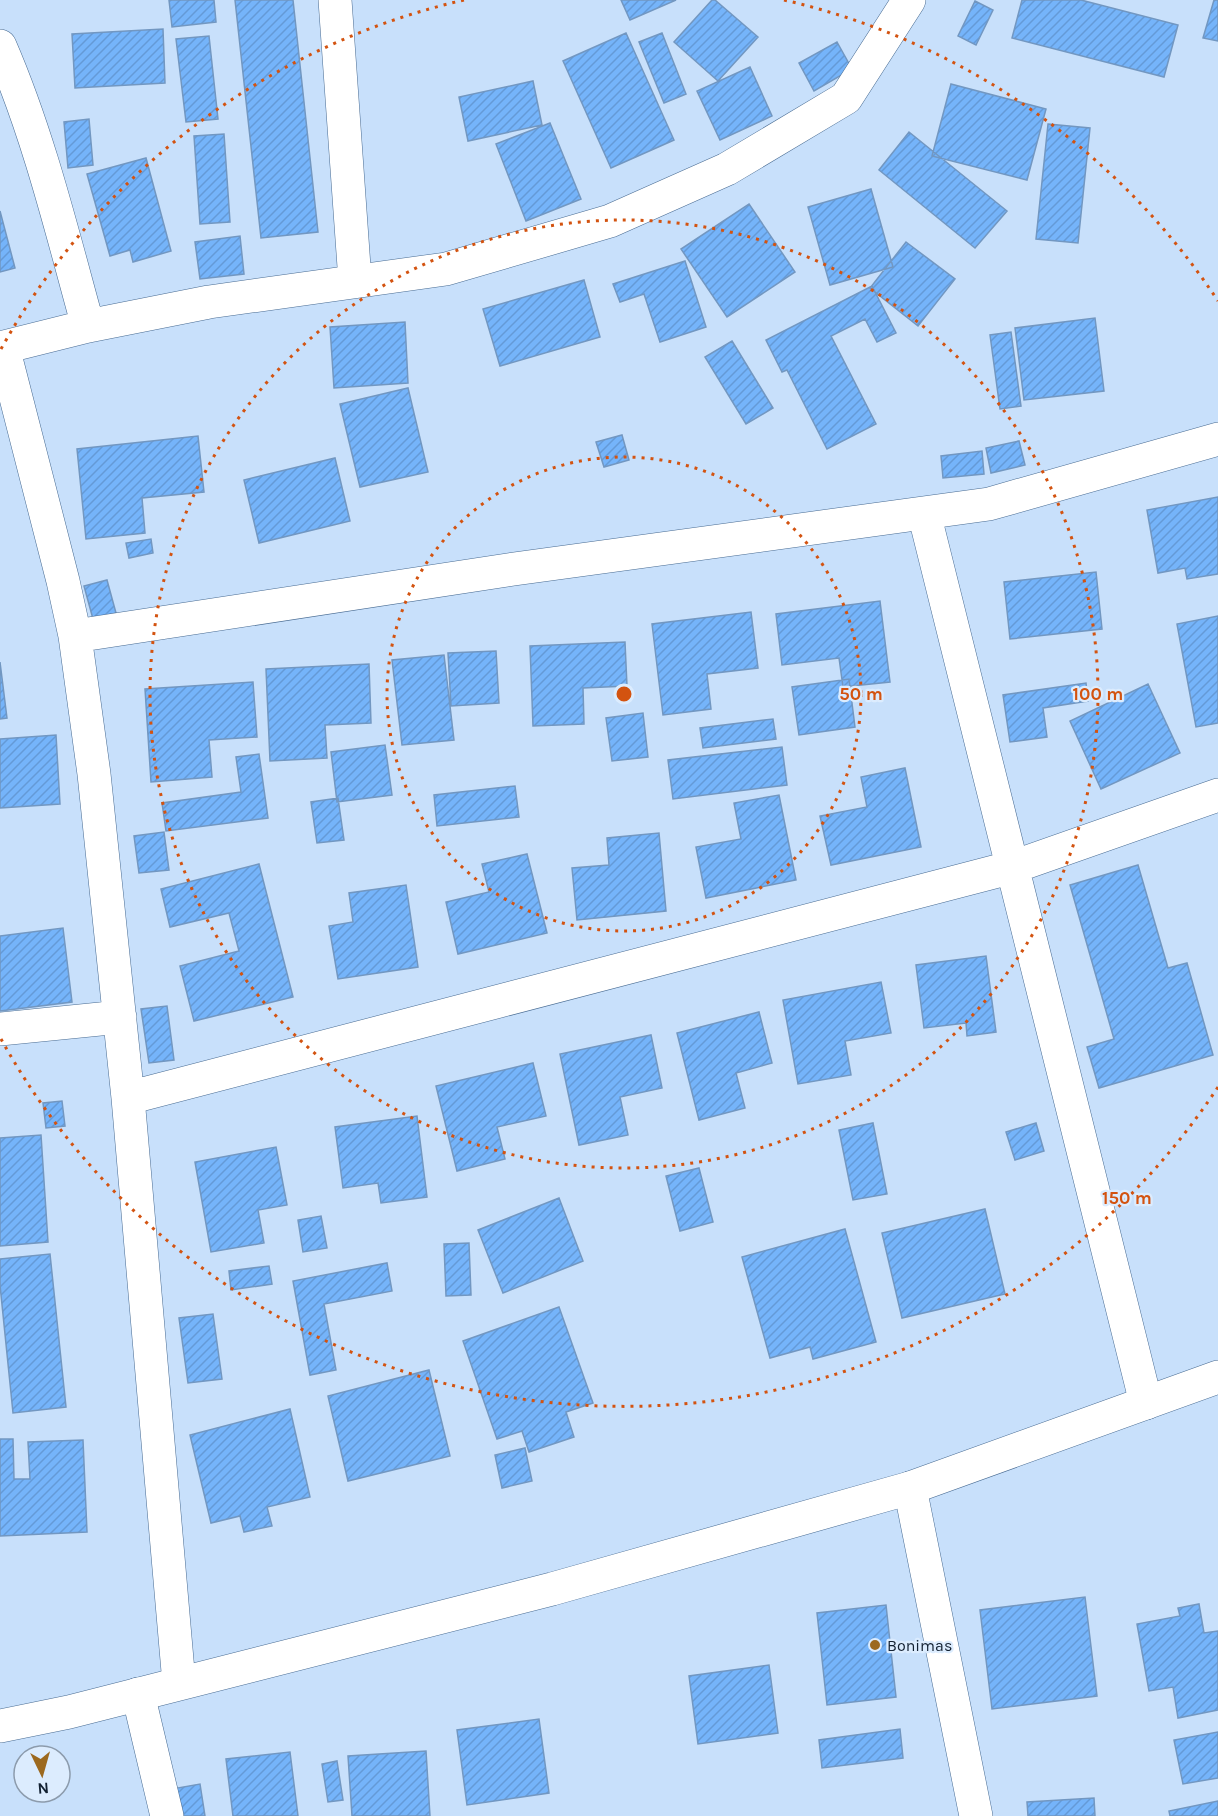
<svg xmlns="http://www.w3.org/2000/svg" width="1218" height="1816" viewBox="0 0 1218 1816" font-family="Karla,sans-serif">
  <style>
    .building { fill: url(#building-hatch); stroke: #7297c1; stroke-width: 1.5 }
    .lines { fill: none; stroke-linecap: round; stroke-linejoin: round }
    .minor-casing { stroke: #486b92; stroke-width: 34 }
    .major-casing { stroke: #486b92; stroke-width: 34 }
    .minor { stroke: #fff; stroke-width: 33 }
    .major { stroke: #fff; stroke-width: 33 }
    .ring { fill: none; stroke: #d35310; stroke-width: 3; stroke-dasharray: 3 6 }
    .poi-dot { fill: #9c691f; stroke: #dcecfe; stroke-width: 2 }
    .labels { text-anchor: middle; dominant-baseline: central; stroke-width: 4.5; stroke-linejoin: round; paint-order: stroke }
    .poi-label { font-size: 16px; fill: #132132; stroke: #dcecfe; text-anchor: start }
    .centre { fill: #d35310; stroke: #dcecfe; stroke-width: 3 }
    .ring-label { font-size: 18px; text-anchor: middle; font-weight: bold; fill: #d35310; stroke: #dcecfe; stroke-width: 4.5; stroke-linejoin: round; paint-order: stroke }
  </style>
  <defs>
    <pattern id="building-hatch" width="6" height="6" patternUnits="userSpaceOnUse" patternTransform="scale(1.5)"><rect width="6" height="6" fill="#75b4fa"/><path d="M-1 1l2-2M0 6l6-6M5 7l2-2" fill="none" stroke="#649ad7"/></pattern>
  </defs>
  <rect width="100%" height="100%" fill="#c8e0fb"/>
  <path class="building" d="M169,0H214L216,22L172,27Z
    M235,0H293L318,232L261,238Z
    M621,0H676L630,20Z
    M712,0H715L758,37L718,81L674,42Z
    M1022,0H1081L1178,25L1164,77L1012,38Z
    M1214,0H1218V41L1203,38Z
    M975,1L993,10L976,45L958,36Z
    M163,29L165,83L75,88L72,34Z
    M626,33L674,140L611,168L563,61Z
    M662,33L686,94L664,103L639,42Z
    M209,36L218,119L186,122L176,39Z
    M837,42L852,69L814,91L799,63Z
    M750,67L772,116L720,140L697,91Z
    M533,81L542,125L468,141L459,97Z
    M951,84L1046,109L1027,180L932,156Z
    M89,119L93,165L68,168L64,122Z
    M550,123L581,199L526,221L496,144Z
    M1048,124L1090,128L1078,243L1036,239Z
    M909,132L1007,211L975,248L879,170Z
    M224,134L230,222L200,224L194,136Z
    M146,158L171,251L133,262L130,250L110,256L87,174Z
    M871,189L893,267L830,285L808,207Z
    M749,204L795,272L727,317L681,249Z
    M0,211L15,268L0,272Z
    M240,236L244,274L200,279L195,242Z
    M906,242L955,279L918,326L870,288Z
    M685,261L706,327L660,342L644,294L620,302L613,284Z
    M584,280L600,337L500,366L483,309Z
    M872,286L896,333L877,342L865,319L831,336L876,424L827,449L787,370L782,372L766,340Z
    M1095,318L1104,391L1024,400L1015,328Z
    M405,322L408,383L334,388L330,327Z
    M1011,332L1021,406L1000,409L990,335Z
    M732,341L773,408L746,424L705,357Z
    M408,388L428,472L360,487L340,404Z
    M622,435L629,460L604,467L596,442Z
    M198,436L204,492L142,498L145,533L86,539L77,449Z
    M1019,441L1025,465L991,473L986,448Z
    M982,451L984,474L943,478L941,456Z
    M335,458L350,521L259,543L244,480Z
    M1218,497V574L1187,579L1185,568L1158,573L1147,510Z
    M151,539L153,553L129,558L126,543Z
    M1096,572L1102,629L1010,639L1004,582Z
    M107,580L116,613L93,619L84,586Z
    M880,601L890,682L843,687L839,658L782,665L776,614Z
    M751,612L758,668L707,674L711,709L663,715L652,624Z
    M1218,616V723L1196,727L1177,624Z
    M625,642L627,686L583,688L584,724L533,726L530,646Z
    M496,651L499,703L451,706L448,653Z
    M444,655L454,740L402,745L392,660Z
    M0,662L7,718L0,719Z
    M369,664L371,723L325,725L327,758L270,761L266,669Z
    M849,679L855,727L799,735L792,687Z
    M253,682L257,737L209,740L212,777L151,782L145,689Z
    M1086,683L1088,701L1043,708L1047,737L1010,742L1003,695Z
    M1148,684L1180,753L1101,789L1070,721Z
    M643,713L648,757L612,761L606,718Z
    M773,719L776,739L703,748L700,728Z
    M56,735L60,804L0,808V739Z
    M385,745L392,795L337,802L331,752Z
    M782,747L787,785L673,799L668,760Z
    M259,754L268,818L166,831L162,803L241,792L236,757Z
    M905,768L921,847L831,865L820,816L867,807L861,777Z
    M515,786L519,817L437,826L434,795Z
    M779,795L796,880L706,898L696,847L741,839L734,803Z
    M338,798L344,840L317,843L311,802Z
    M164,832L169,870L139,873L134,836Z
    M659,833L666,911L577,920L572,868L609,865L607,838Z
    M527,854L547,933L458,954L446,902L489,892L482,864Z
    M259,864L293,997L194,1021L180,966L239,951L229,913L170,927L161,889Z
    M1138,865L1168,968L1187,963L1213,1055L1099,1088L1087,1047L1114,1039L1070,885Z
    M406,885L418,967L338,979L329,926L353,922L349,893Z
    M63,928L72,1002L0,1011V936Z
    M986,956L996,1032L967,1036L966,1023L924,1028L916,965Z
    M881,982L891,1033L845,1041L851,1075L798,1084L783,1000Z
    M167,1006L174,1060L149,1063L141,1009Z
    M759,1012L772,1063L736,1073L745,1108L699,1120L677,1033Z
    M651,1035L662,1088L620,1097L628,1135L579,1145L560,1054Z
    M533,1063L546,1116L497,1127L505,1159L457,1171L436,1086Z
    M62,1101L65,1126L46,1128L43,1103Z
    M417,1116L427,1197L381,1203L378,1183L343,1188L335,1127Z
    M873,1123L887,1194L853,1200L839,1130Z
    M1036,1123L1044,1151L1015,1160L1006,1132Z
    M41,1135L48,1242L0,1246V1138Z
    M276,1147L287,1205L258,1210L264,1243L211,1252L195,1162Z
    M699,1168L713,1222L680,1231L666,1176Z
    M559,1198L583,1261L503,1293L478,1230Z
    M985,1209L1005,1294L902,1318L882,1233Z
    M321,1216L327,1248L303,1252L298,1220Z
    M845,1229L876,1342L813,1359L810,1347L770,1358L742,1257Z
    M469,1243L471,1295L446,1296L444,1244Z
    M50,1254L66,1407L13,1413L0,1285V1259Z
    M387,1263L392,1291L324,1304L336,1370L310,1375L293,1281Z
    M269,1266L272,1284L231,1290L229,1271Z
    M559,1307L593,1403L566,1412L574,1437L529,1452L522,1431L497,1439L463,1341Z
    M213,1314L222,1379L188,1383L179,1318Z
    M429,1370L450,1456L348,1481L328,1396Z
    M290,1409L310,1497L267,1507L272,1526L244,1532L240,1516L211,1523L190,1435Z
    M0,1439H13L14,1479H30L28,1442L83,1440L87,1532L0,1536Z
    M525,1448L532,1481L502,1488L495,1455Z
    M1085,1597L1097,1696L992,1709L980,1610Z
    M1199,1604L1204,1633L1218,1631V1710L1178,1718L1173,1687L1149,1691L1137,1624L1180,1616L1178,1608Z
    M886,1605L896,1697L827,1705L817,1613Z
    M769,1665L778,1733L698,1744L689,1676Z
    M539,1719L549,1793L467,1805L457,1730Z
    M900,1729L903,1758L822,1768L819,1740Z
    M1218,1732V1778L1183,1784L1174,1740Z
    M426,1751L430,1816H352L348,1756Z
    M290,1752L298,1816H233L226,1759Z
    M337,1761L343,1800L328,1802L322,1764Z
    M200,1784L205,1816H171L166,1790Z
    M1094,1798L1095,1816H1028L1027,1802Z
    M1218,1801V1816H1170L1169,1811Z"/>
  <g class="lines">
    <g class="minor-casing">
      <path id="minor" d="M335,0L355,281
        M0,46C39,136 62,232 88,326
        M3,347L63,581L75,636L94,774L128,1098L179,1683
        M0,348L88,326L209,302L446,269L610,221L727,169L846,98L909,0
        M924,513L1146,1403
        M75,636L514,569L989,504L1218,439
        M0,1029L120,1017
        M128,1098L1013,867L1218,795
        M910,1488L976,1816
        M138,1694L167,1816"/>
    </g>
    <g class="major-casing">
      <path id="major" d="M0,1726L69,1712L552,1589L910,1488L1218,1377"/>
    </g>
    <use href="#minor" class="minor"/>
    <use href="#major" class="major"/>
  </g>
  <g class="ring">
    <circle cx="624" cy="694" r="237"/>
    <circle cx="624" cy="694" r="474"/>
    <path d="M1218 1087A712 712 0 0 1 1 1039M1 349A712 712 0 0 1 464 0M784 0A712 712 0 0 1 1218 301"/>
  </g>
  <circle class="poi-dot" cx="875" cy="1645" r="6"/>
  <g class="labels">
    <g class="poi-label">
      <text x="887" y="1645">Bonimas</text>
    </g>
  </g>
  <circle cx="624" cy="694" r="9" class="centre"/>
  <g class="ring-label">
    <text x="861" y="700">50 m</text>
    <text x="1098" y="700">100 m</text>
    <text x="1127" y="1204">150 m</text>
  </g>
  <g transform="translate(42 1774) rotate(175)"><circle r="28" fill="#dcecfe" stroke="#8c9bac" stroke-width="1.5"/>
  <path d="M0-4.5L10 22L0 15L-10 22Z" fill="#9c691f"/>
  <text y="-9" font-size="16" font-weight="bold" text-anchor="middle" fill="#132132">N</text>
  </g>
</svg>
